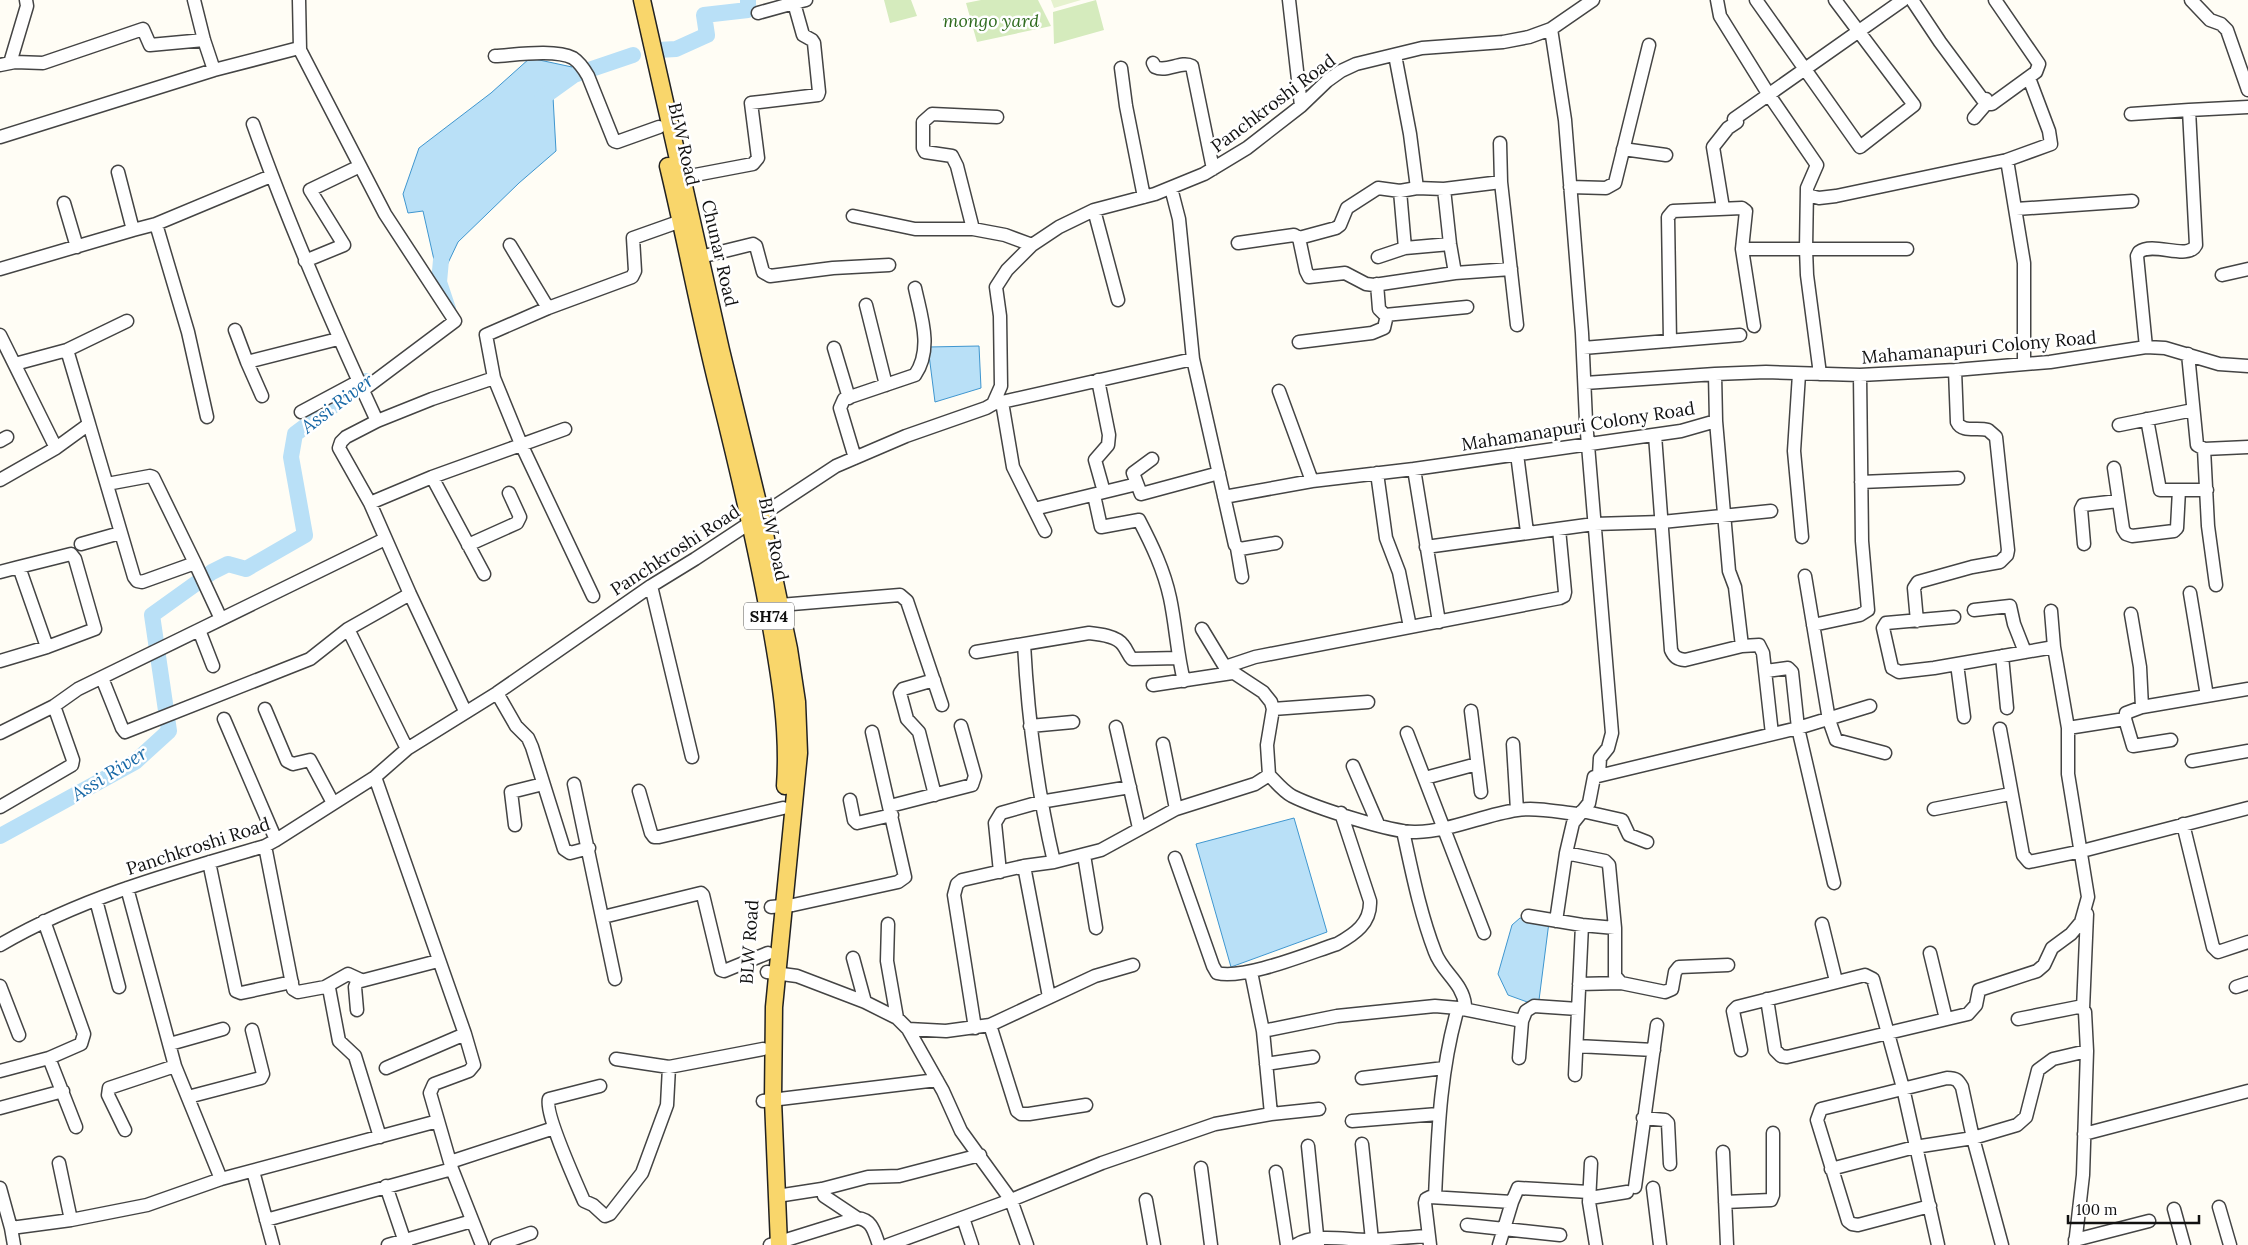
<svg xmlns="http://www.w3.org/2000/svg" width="2248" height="1245" viewBox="0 0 2248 1245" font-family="Lora,serif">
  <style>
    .green { fill: #d5ebbd }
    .pitch { fill: #e6f2cf }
    .water { fill: #b9e0f7; stroke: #3f96cf }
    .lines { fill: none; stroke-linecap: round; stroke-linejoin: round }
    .river { stroke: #b9e0f7; stroke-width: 16 }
    .minor-casing { stroke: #444; stroke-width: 15 }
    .major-casing { stroke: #222; stroke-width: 19 }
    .minor { stroke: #fff; stroke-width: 12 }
    .major { stroke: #f9d66b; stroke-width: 16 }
    .labels { text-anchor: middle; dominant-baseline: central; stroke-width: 5; stroke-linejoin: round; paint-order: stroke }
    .shield { fill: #fff; stroke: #585858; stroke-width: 1 }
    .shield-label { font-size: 16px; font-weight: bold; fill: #111 }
    .park-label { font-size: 18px; font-style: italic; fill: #2f6b1f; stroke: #fff }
    .street-label { font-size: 18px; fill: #111; stroke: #fff }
    .water-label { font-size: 19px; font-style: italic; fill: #1768a6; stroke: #fff }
  </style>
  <rect width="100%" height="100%" fill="#fffdf5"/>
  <path class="green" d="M884,0H911L917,16L890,23Z
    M981,0H1038L1051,26L977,42L966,3Z
    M1096,0L1104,30L1054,44L1053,12Z"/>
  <path class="pitch" d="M1051,0H1081L1054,8Z"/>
  <path class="water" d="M530,58L572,67L553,97L556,151L519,183L458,242L439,282L423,211L408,213L403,194L419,148L491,93Z
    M979,346L981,388L935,402L928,347Z
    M1294,818L1327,932L1231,967L1196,844Z
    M1520,918L1549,922L1539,1000L1530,1003L1508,995L1498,974L1512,925Z"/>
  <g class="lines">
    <path class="river" d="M658,50L676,49L707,35L704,15L748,10V0
      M542,98L574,75L633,55
      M441,260L439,282L448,309
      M0,836L135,762L169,731L152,615L212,572L228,564L246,569L305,535L291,457L295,434L366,381"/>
    <g class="minor-casing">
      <path id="minor" d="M194,0L204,40L214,70
        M299,0L300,49
        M1289,0L1301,106
        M1717,0L1720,16L1769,95L1817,165L1807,188L1806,249L1807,275L1820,374
        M1756,0L1860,147L1914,105L1835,0
        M1912,0L1940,42L1986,104H1992L2036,72L2039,64L1995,0
        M2191,0L2210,20L2221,24L2227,30L2248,90
        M758,13L794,3
        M1551,29L1565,120L1582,333L1586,421L1612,733L1608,748L1600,758L1599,775
        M1395,55L1410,134L1417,188
        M495,56C515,55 555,49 573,58C579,62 584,69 588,76L614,141L617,142L659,127
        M10,63L27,6L26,0
        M1153,63L1155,67C1167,73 1181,60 1192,66L1213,169
        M0,65L15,62L43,63L143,29L150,45L204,40
        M1121,68L1126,106L1144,197
        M2131,114L2189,110
        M1974,118L1986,104V99
        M1734,119L1903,0
        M253,124C289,226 332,324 377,421
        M0,137L214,70L299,48L385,214L455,321L363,390
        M1500,143L1501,182L1517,325
        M1623,149L1666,155
        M674,179L753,164L758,158L751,103L818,95L819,92L814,43L812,40L803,35L794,3L806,0
        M1570,187L1606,188L1615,183L1649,45
        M1171,188L1179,219L1193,359L1235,545L1240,549L1276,543
        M1444,189L1450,244L1455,273
        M1400,191L1405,248
        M1807,195L1819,198L1836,196L2007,160
        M64,203L77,247
        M1723,208L1713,147L1728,128L1737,122
        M2016,209L2132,201
        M1094,210L1118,300
        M853,216L915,229H973L1005,235L1032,245
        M156,224L271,176
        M973,229L957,166L952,156L925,152L923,148V122L932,114L997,117
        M133,230L156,224L188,332L207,417
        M1299,238L1336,228L1340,225L1347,208L1378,188L1400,191L1417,188L1444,189L1501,182
        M1238,243L1294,235L1299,238L1306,271L1309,277L1345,273L1366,284L1374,285L1455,273L1511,269
        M510,245L548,308
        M1378,257L1405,248L1450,244
        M692,259L753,244L756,246L763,272L770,276L833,268L889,265
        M305,261L344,245L310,190L360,166
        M0,269L133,230L118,172
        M2222,275L2248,269
        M1377,284L1379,309L1385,315L1467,307
        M866,305L886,385
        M1754,326L1742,249H1907
        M235,330L247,362L338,339
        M0,335L56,448
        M1670,341L1668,217L1673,211L1742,208L1746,211L1742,249
        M1299,342L1372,333L1384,328L1387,315
        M2146,347L2137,256L2139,252C2154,241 2188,261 2196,245L2189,110L2248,107
        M834,348L849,398
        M1583,348L1740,335
        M67,350L89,424
        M2188,354L2197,445L2204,449L2248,447
        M247,362L262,396
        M15,364L67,350L127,321
        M2024,364V263L2007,160L2051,144L2049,131L2029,78
        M1799,374L1794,451L1802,537
        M1098,380L1109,435L1108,445L1095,460L1104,492
        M1585,383L1715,374
        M1279,391L1312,481
        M1002,402L1013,467L1045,531
        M993,404L1193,359
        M301,412L359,381
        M2147,419L2160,490H2207
        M1716,421L1729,571L1735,587L1742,646
        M2119,425L2193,410
        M1655,435L1671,650C1674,657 1677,659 1685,660L1742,646L1759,645L1763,653L1772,734
        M0,441L7,437
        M2204,449L2208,526L2216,585
        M1517,454L1527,532
        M855,458L840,408L844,399L915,375C933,349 921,316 915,288
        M1152,459L1133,473L1141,494L1219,473
        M2114,468L2123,529L2126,534L2132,536L2174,531L2177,528L2179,490
        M1414,469L1439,622
        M1377,473L1386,538L1399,572L1410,627
        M432,477L484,574
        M0,480L56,448L89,424L134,577L137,581L142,582L195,563L221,619
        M1861,482L1958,478
        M107,484L150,476L153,477L195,563
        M1094,495L1101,527L1139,520C1152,545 1164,570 1170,598C1176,626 1177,654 1184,681
        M1224,497L1312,481L1414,469L1681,431L1716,421L1715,374L1766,372L1860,375L1955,370L2050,362L2146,347L2165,348L2219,364L2248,366
        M370,503L432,477L565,429
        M1034,509L1137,484
        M81,544L120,533
        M2084,544L2081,509L2083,505L2118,501
        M468,545L517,523L520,517L509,493
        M1426,547L1594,524L1662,522L1771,511
        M1237,548L1242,577
        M0,572L19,567L47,647
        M1805,576L1829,720L1836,740L1885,753
        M651,586L692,757
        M2190,593L2207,696
        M593,596L521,444L494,378L486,335L548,308L632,277L635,271L633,238L681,221
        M780,605L900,595L907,601L942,705
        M1974,610L2010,606L2014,624L2025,652
        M2051,611L2054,647L2068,728L2125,719
        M2131,614L2140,667L2142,707
        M1954,617L1886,623L1883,628L1892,668L1899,672L1934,668L2054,647
        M1917,621L1914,588L1918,582L1972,567L2000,562L2007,555L2008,550L1996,437L1988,430C1977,427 1962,433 1957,422L1955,370
        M1813,625L1860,615L1868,610L1862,541L1860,375
        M348,629L407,749
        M199,630L213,666
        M1024,644C1028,719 1037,789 1054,862
        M976,652L1089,633C1099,634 1117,636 1123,645C1127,650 1128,655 1132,659L1179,658
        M2002,656L2007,708
        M0,661L47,647L95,629L75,559L71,554L19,567
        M1957,664L1964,717
        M1225,667L1255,657L1560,598L1564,596L1565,592L1559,529
        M1766,671L1788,668L1792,672L1798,728L1834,883
        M102,678L122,728L125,732L310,659L348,629L410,594
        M934,680L903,689L900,693L907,719L919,732L935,795
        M1153,685L1232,673
        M497,693L516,726L528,738L532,747L564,849L570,853L589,848
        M265,709L287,761L293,764L310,760L333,803
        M1273,709L1368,702
        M465,711L410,594L370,503L339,448L341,442L346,437L377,421L432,399L494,378
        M1471,711L1481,792
        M224,719L276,840
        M1030,726L1073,722
        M1116,727L1139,828
        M2000,729L2023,855L2029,862L2082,851L2248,808
        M0,733L54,706L78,689L385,539
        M1407,733L1484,933
        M2171,740L2133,746L2125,719L2126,713L2142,707L2248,689
        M1163,744L1176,809
        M1513,744L1517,810
        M2192,761L2248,751
        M1353,766L1378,824
        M1269,775C1276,782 1283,791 1292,796C1314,807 1392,833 1416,832C1451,831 1483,815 1517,810C1537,807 1558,812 1578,814
        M375,777L465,1034L474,1065L469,1071L434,1084L430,1093L452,1169L482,1245
        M1425,778L1477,764
        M574,784L615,979
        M639,791L651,833L654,837H659L783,808
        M850,800L854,820L857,823L892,815
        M890,806L972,785L975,776L961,726
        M0,807L72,765L73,760L54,706
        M1934,809L2010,794
        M1582,811L1622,820L1629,835L1647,842
        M2183,824L2213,947L2218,952L2248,942
        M515,825L511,792L543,784
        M1403,831C1412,872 1420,913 1435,952C1442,972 1463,983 1465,1005L1458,1008
        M265,846L293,989L298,992L325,987L329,988L339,1041L355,1056L380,1137
        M1566,853L1605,861L1609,865L1615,928V976L1621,983L1665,992L1672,989L1675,972L1679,967L1728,965
        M1084,855L1096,928
        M1175,858L1213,966L1217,973C1244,980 1309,953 1337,944C1355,934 1371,923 1370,901L1341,813
        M209,862L236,991L241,993L292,982
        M1024,866L1049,997
        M1000,872L995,823L1001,813L1040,802L1130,787
        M127,888L175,1066L221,1179
        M96,900L119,987
        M771,907L793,905L898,882L905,877L872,732
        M1528,916L1582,925L1615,928
        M603,917L701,893L703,895L721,970L724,971L768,953
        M1556,921L1566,853L1573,823L1589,803L1594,777L1798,728L1870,706
        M888,924L887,961L897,1018
        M1822,924L1836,981
        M0,945C82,897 175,872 265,846L276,840L375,777L407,749L497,693L651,586L695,559L836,466L906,436L986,408L993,404L1001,386L1000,316L996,287L1007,270L1032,245L1059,227L1094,210L1155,194L1204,174L1247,148L1301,106L1327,81L1341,71L1356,64L1422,48L1503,42L1529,37L1551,29L1593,0
        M1930,953L1946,1019
        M853,958L865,1002
        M767,972L797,976L865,1002L897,1018L908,1029L943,1091L961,1131L1011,1200L1027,1245
        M1251,972L1263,1031L1271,1114
        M1579,984L1621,983
        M0,986L19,1035
        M325,987L348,974L361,980
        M2236,987L2248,983
        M1767,999L1775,1050L1781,1056L1787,1057L1968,1014L1976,1005L1979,990L2037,971L2044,965L2052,948L2071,934L2081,922L2088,897L2068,774V728
        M2083,1009L2087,914
        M357,1010L355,987L357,982L438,961
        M2018,1019L2078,1007L2083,1009L2085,1012L2087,1051L2083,1175L2075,1245
        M990,1025L1017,1111L1021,1114H1029L1086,1105
        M975,1028L954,895L957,884L962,880L1024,866L1054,862L1101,850L1176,809L1255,784L1269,775L1267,745L1273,709L1271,702L1263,692L1225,667L1202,629
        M908,1029L946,1031L990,1025L1095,976L1133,965
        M1263,1031L1337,1016L1435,1006L1458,1008L1522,1021
        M170,1044L223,1029
        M1577,1046L1654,1050
        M1741,1050L1733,1011L1737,1007L1865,975L1873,979L1903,1088L1938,1245
        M49,1058L76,1127
        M1519,1058L1522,1021L1526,1011L1534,1006L1578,1009
        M616,1059L669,1067L763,1049
        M1266,1064L1313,1057
        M386,1068L465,1034
        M0,1071L49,1058L81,1044L84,1034L44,921
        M1575,1075L1582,925
        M1362,1078L1444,1068
        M600,1086L549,1099C544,1112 577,1185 584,1201L593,1205L605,1216L610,1214L642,1173L667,1105L669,1067
        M188,1097L261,1078L263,1074L252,1030
        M763,1101L937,1080
        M0,1108L63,1091
        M1643,1118L1665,1120L1668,1123L1670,1164
        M1352,1121L1438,1114
        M125,1130L108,1095L109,1088L175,1066
        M2084,1134L2248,1091
        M1362,1144L1372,1240
        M1308,1146L1318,1245
        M1723,1152L1727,1245
        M450,1162L554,1128
        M59,1163L71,1220
        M1591,1163L1589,1202L1596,1245
        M1201,1168L1211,1245
        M1831,1169L1915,1147L1973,1138L2017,1125L2026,1117L2038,1070L2053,1059L2087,1051
        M253,1171L273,1245
        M1276,1172L1287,1245
        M386,1186L406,1245
        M1635,1187L1657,1025
        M0,1188L11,1228L71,1220L147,1205L221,1179L438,1121
        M1653,1188L1660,1245
        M777,1196L822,1189L868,1177L899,1176L980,1155
        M824,1196L857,1218
        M1435,1197C1438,1132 1440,1070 1458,1008
        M1146,1200L1154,1245
        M1725,1202L1771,1200L1773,1195V1133
        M1930,1206L1858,1225L1852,1224L1848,1221L1817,1120L1821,1109L1947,1078C1956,1078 1958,1080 1962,1087L1973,1138L2002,1245
        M2219,1207L2230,1245
        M2174,1209L2184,1245
        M963,1218L972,1245
        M266,1220L452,1169
        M1467,1225L1560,1235
        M11,1228L14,1245
        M2075,1240L2149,1221
        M388,1245L472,1221
        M497,1245L531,1233
        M770,1245L857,1218C873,1220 874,1232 879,1245
        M888,1245L1011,1200L1102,1163L1215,1124L1271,1114L1319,1109
        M1296,1245C1317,1232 1349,1241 1374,1240C1392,1239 1410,1237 1429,1236
        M1430,1245L1425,1203L1426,1199L1430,1197L1512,1202
        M1499,1245L1512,1202L1518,1188L1589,1192L1590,1198L1627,1192"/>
    </g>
    <g class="major-casing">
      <path id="major" d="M642,0L721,350L761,515L789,649L797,702L799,753L774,1007L773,1100L779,1245
        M668,166C686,241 700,317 719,392C738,468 756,544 770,621C780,677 789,730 785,786"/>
    </g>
    <use href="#minor" class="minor"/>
    <use href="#major" class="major"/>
  </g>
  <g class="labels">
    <rect class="shield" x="744" y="602.5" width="50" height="27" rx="4"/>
    <g class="shield-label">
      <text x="769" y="616">SH74</text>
    </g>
    <g class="park-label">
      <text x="991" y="20">mongo yard</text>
    </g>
    <g class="street-label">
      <text transform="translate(1273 103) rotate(-37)">Panchkroshi Road</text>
      <text transform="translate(684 144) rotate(77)">BLW Road</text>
      <text transform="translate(720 253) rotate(77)">Chunar Road</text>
      <text transform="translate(1979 347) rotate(-5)">Mahamanapuri Colony Road</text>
      <text transform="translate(1578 426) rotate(-9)">Mahamanapuri Colony Road</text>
      <text transform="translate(774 539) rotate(78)">BLW Road</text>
      <text transform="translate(675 550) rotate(-33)">Panchkroshi Road</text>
      <text transform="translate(198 846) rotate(-18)">Panchkroshi Road</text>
      <text transform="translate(749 942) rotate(-86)">BLW Road</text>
    </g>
    <g class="water-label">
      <text transform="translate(337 403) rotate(-37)">Assi River</text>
      <text transform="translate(109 773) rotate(-32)">Assi River</text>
    </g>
  </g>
  <path d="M2068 1215v8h131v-8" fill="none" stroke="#111111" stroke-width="2.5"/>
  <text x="2076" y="1215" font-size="15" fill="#111111" stroke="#ffffff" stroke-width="4" paint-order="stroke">100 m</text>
</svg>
